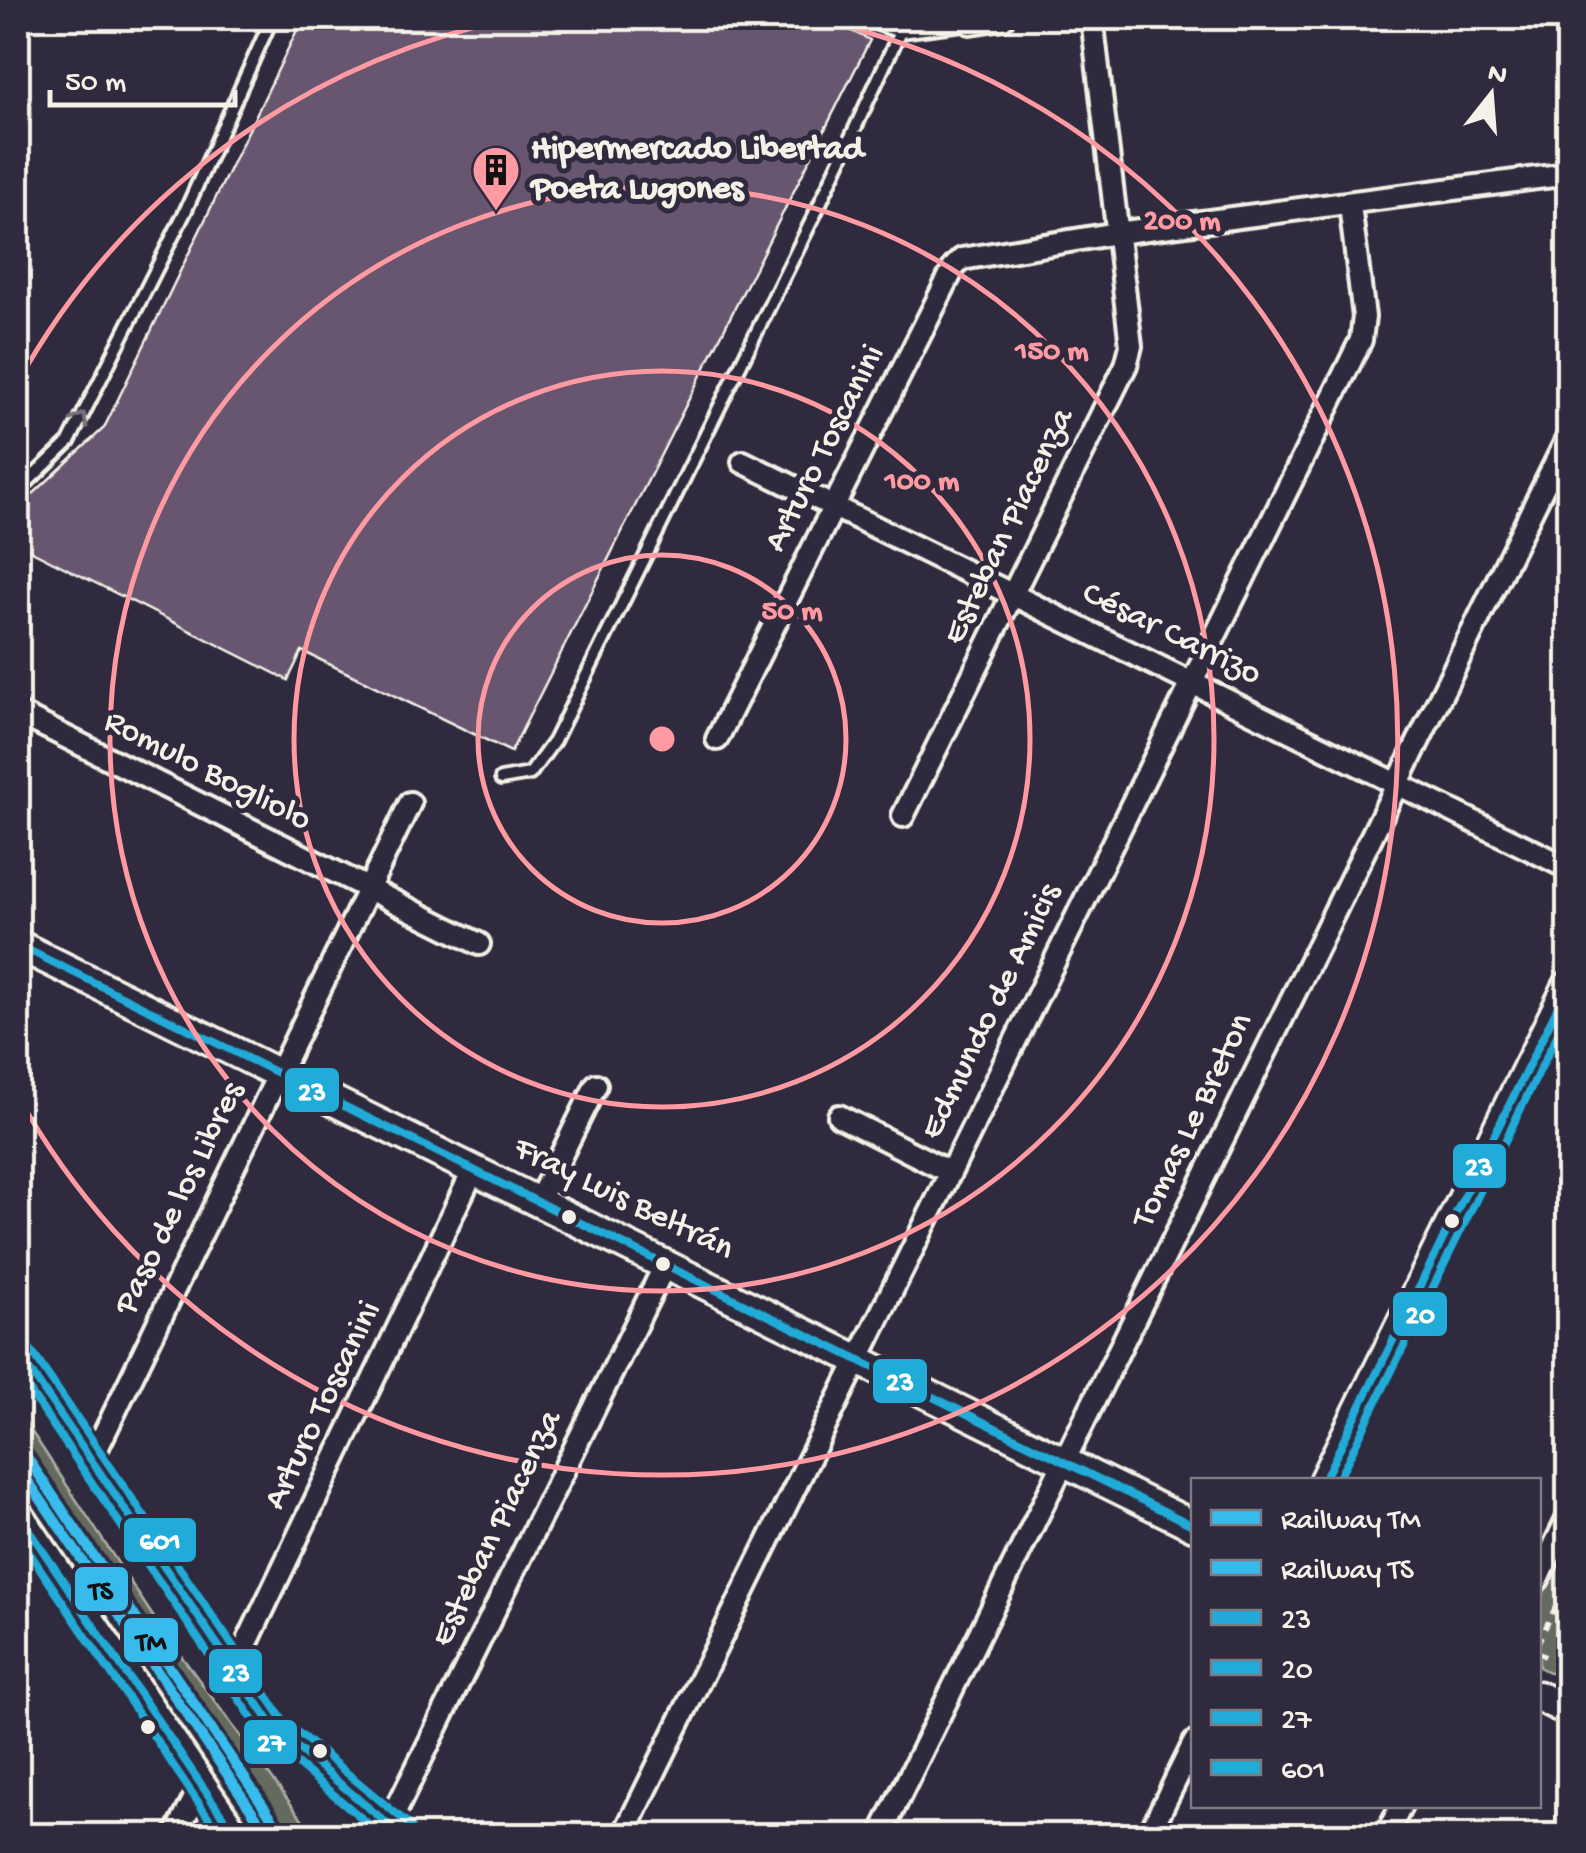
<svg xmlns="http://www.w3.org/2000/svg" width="1586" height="1853" viewBox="0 0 1586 1853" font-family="'Gochi Hand',sans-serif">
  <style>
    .green { fill: #656b5e; stroke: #acaea3; stroke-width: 2.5 }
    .building { fill: #68566f; stroke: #f4f1e8; stroke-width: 2.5 }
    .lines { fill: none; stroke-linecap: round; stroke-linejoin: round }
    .lane-casing { stroke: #f4f1e8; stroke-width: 18 }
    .street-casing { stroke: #f4f1e8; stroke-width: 28 }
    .secondary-casing { stroke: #f4f1e8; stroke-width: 35 }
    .path { stroke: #f4f1e8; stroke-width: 5; stroke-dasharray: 8 8; stroke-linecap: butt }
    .lane { stroke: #2f2a3d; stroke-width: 10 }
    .street { stroke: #2f2a3d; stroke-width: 20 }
    .secondary { stroke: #2f2a3d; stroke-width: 28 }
    .bus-1-casing { stroke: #2f2a3d; stroke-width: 15 }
    .bus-2-casing { stroke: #2f2a3d; stroke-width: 15 }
    .bus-3-casing { stroke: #2f2a3d; stroke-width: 15 }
    .bus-4-casing { stroke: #2f2a3d; stroke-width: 15 }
    .bus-1 { stroke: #20abd8; stroke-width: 8 }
    .bus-2 { stroke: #20abd8; stroke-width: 8 }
    .bus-3 { stroke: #20abd8; stroke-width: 8 }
    .bus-4 { stroke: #20abd8; stroke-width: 8 }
    .rail-1-casing { stroke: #2f2a3d; stroke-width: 18 }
    .rail-2-casing { stroke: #2f2a3d; stroke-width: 18 }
    .rail-1 { stroke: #37bbed; stroke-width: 10 }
    .rail-2 { stroke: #37bbed; stroke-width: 10 }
    .oneway { stroke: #747079 }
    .ring { fill: none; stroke: #ff9aa2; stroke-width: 5 }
    .bus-dot { fill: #f4f1e8; stroke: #2f2a3d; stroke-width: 4 }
    .labels { text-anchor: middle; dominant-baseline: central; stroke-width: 10; stroke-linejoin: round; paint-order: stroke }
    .poi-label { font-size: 35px; font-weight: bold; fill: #f4f1e8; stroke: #2f2a3d; text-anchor: start }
    .street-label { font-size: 35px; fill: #f4f1e8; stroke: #2f2a3d }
    .centre { fill: #ff9aa2; stroke: #2f2a3d; stroke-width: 5 }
    .ring-label { font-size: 30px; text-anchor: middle; font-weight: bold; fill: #ff9aa2; stroke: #2f2a3d; stroke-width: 10; stroke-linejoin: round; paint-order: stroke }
    .line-badge { stroke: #2f2a3d; stroke-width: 4 }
    .badge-label { font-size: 28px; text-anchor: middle; font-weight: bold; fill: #fff }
    .pale-badge-label { font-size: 28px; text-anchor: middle; font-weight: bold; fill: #111 }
  </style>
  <rect width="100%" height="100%" fill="#2f2a3d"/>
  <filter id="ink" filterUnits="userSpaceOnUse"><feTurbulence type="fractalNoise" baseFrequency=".01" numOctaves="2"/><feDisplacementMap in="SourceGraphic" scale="20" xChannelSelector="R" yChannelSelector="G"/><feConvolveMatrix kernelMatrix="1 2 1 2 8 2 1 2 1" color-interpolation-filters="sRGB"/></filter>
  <g filter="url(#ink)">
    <path class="green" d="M18,1411L162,1630L314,1835H254L18,1487Z
      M1559,1559L1568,1564V1682L1539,1667V1604Z"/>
    <path class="building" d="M303,18H825L870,40L511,752L302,651L288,680L18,544V508L104,428Z"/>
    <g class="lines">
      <g class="lane-casing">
        <path id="lane" d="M861,18L900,32L970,23
          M18,491L69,442L185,212L272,18
          M501,779L530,774L554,741L816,212L900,32"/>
      </g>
      <g class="street-casing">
        <path id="street" d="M970,23L1003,18
          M743,462L1568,868
          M18,713L479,944
          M717,739L954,267L962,259L1117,233L1568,174
          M903,816L1126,365L1131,346L1092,18
          M839,1116L949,1172
          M539,1200L596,1085
          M91,1461L410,803
          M1538,1579L1568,1518
          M233,1672L474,1169
          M389,1824L666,1263
          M175,1836L201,1786
          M623,1836L1361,340L1364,317L1350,205
          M880,1836L1568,437
          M1148,1836L1194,1743
          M1386,1836L1401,1806"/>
      </g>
      <g class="secondary-casing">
        <path id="secondary" d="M18,945L1194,1526
          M18,1353L275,1729L403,1836
          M1324,1480L1568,986
          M18,1514L236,1836
          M1538,1696L1568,1711"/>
      </g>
      <path class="path" d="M1538,1643L1568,1581
        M1538,1653L1568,1668"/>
      <use href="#lane" class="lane"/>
      <use href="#street" class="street"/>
      <use href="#secondary" class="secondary"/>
      <g class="bus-1-casing">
        <path id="bus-1" d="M18,945L1194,1526
          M18,1353L275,1729L402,1836
          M1324,1480L1568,986
          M18,1514L236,1836"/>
      </g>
      <g class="bus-2-casing">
        <path id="bus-2" d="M1338,1480L1568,1013"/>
      </g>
      <g class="bus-3-casing">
        <path id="bus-3" d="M18,1374L265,1737L383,1836
          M18,1536L221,1836"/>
      </g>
      <g class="bus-4-casing">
        <path id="bus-4" d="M28,1346L284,1721L411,1826"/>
      </g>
      <use href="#bus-1" class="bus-1"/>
      <use href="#bus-2" class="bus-2"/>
      <use href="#bus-3" class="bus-3"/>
      <use href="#bus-4" class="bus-4"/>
      <g class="rail-1-casing">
        <path id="rail-1" d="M18,1444L284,1836"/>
      </g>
      <g class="rail-2-casing">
        <path id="rail-2" d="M18,1466L269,1836"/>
      </g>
      <use href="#rail-1" class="rail-1"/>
      <use href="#rail-2" class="rail-2"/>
    </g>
    <defs><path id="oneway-chevron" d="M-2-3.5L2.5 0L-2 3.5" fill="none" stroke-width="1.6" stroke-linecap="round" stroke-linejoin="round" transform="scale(2.5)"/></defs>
    <use class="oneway" href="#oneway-chevron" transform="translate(81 419) rotate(-63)"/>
  </g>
  <g class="ring">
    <circle cx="662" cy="739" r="184"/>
    <circle cx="662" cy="739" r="368"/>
    <circle cx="662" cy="739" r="552"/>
    <path d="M18 382A736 736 0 0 1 515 18M809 18A736 736 0 1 1 18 1096"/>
  </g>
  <defs>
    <g id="building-pin" transform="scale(2.5)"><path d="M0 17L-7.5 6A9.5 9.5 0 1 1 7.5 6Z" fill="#ff9aa2" stroke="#2f2a3d"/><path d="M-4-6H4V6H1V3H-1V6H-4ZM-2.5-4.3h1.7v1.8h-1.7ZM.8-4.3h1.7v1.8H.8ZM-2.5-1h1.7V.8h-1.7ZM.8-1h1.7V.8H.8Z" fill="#111"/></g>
  </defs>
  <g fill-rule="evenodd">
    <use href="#building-pin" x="496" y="170"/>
  </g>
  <g class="bus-dot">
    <circle cx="569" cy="1217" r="9"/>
    <circle cx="1452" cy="1221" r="9"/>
    <circle cx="663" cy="1264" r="9"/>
    <circle cx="148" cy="1727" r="9"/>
    <circle cx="320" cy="1751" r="9"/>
  </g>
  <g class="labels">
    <g class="poi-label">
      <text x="531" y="150">Hipermercado Libertad<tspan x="531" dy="40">Poeta Lugones</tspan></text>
    </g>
    <g class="street-label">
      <text transform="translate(826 449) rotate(-63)">Arturo Toscanini</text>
      <text transform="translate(1010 527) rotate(-64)">Esteban Piacenza</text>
      <text transform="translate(1171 635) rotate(26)">César Carrizo</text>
      <text transform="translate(207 772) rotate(27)">Romulo Bogliolo</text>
      <text transform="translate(992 1012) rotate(-64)">Edmundo de Amicis</text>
      <text transform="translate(1194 1121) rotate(-64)">Tomas Le Breton</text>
      <text transform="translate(181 1199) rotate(-64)">Paso de los Libres</text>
      <text transform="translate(623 1200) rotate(26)">Fray Luis Beltrán</text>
      <text transform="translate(324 1406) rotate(-64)">Arturo Toscanini</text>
      <text transform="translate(498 1529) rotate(-64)">Esteban Piacenza</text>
    </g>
  </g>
  <circle cx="662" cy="739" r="15" class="centre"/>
  <g class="ring-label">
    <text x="1182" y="229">200 m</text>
    <text x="1052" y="359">150 m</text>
    <text x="922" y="489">100 m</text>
    <text x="792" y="619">50 m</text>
  </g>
  <g class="line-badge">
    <rect x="283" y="1066" width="58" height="48" rx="10" fill="#20abd8"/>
    <rect x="1451" y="1142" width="57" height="48" rx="10" fill="#20abd8"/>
    <rect x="1391" y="1290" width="58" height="48" rx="10" fill="#20abd8"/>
    <rect x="871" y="1357" width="58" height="48" rx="10" fill="#20abd8"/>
    <rect x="122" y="1516" width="76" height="48" rx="10" fill="#20abd8"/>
    <rect x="73" y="1565" width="57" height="48" rx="10" fill="#37bbed"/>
    <rect x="122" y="1616" width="58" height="48" rx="10" fill="#37bbed"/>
    <rect x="207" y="1647" width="57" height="48" rx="10" fill="#20abd8"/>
    <rect x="242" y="1718" width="57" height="48" rx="10" fill="#20abd8"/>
  </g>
  <g class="badge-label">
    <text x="312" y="1100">23</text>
    <text x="1479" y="1175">23</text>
    <text x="1420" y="1323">20</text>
    <text x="900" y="1390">23</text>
    <text x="160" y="1549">601</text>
    <text x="236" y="1681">23</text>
    <text x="271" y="1751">27</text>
  </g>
  <g class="pale-badge-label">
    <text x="101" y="1599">TS</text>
    <text x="151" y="1650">TM</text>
  </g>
  <rect width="1586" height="1853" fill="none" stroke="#2f2a3d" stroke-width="60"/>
  <rect x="30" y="30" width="1526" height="1793" fill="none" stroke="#f4f1e8" stroke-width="4" filter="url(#ink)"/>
  <rect x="1191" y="1478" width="350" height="330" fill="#2f2a3d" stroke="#7e7a81" stroke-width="2.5"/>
  <rect x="1211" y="1510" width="50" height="15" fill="#37bbed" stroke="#7e7a81" stroke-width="2.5"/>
  <text x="1281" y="1528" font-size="30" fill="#f4f1e8">Railway TM</text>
  <rect x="1211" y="1560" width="50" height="15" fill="#37bbed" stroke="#7e7a81" stroke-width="2.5"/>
  <text x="1281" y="1578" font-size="30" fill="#f4f1e8">Railway TS</text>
  <rect x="1211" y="1610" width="50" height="15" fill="#20abd8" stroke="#7e7a81" stroke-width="2.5"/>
  <text x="1281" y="1628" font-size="30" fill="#f4f1e8">23</text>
  <rect x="1211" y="1660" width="50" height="15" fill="#20abd8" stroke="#7e7a81" stroke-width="2.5"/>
  <text x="1281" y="1678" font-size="30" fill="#f4f1e8">20</text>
  <rect x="1211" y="1710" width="50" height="15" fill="#20abd8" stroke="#7e7a81" stroke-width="2.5"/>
  <text x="1281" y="1728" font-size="30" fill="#f4f1e8">27</text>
  <rect x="1211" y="1760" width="50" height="15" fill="#20abd8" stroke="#7e7a81" stroke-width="2.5"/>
  <text x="1281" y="1778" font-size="30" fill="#f4f1e8">601</text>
  <g transform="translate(1491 95) rotate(17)" stroke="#2f2a3d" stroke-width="8" paint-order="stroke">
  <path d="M0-8L18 38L0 25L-18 38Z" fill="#f4f1e8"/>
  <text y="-15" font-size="28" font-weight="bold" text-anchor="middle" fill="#f4f1e8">N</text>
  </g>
  <path d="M50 90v15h185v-15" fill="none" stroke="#f4f1e8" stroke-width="5"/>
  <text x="65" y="90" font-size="30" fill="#f4f1e8" stroke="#2f2a3d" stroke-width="8" paint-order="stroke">50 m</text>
</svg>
